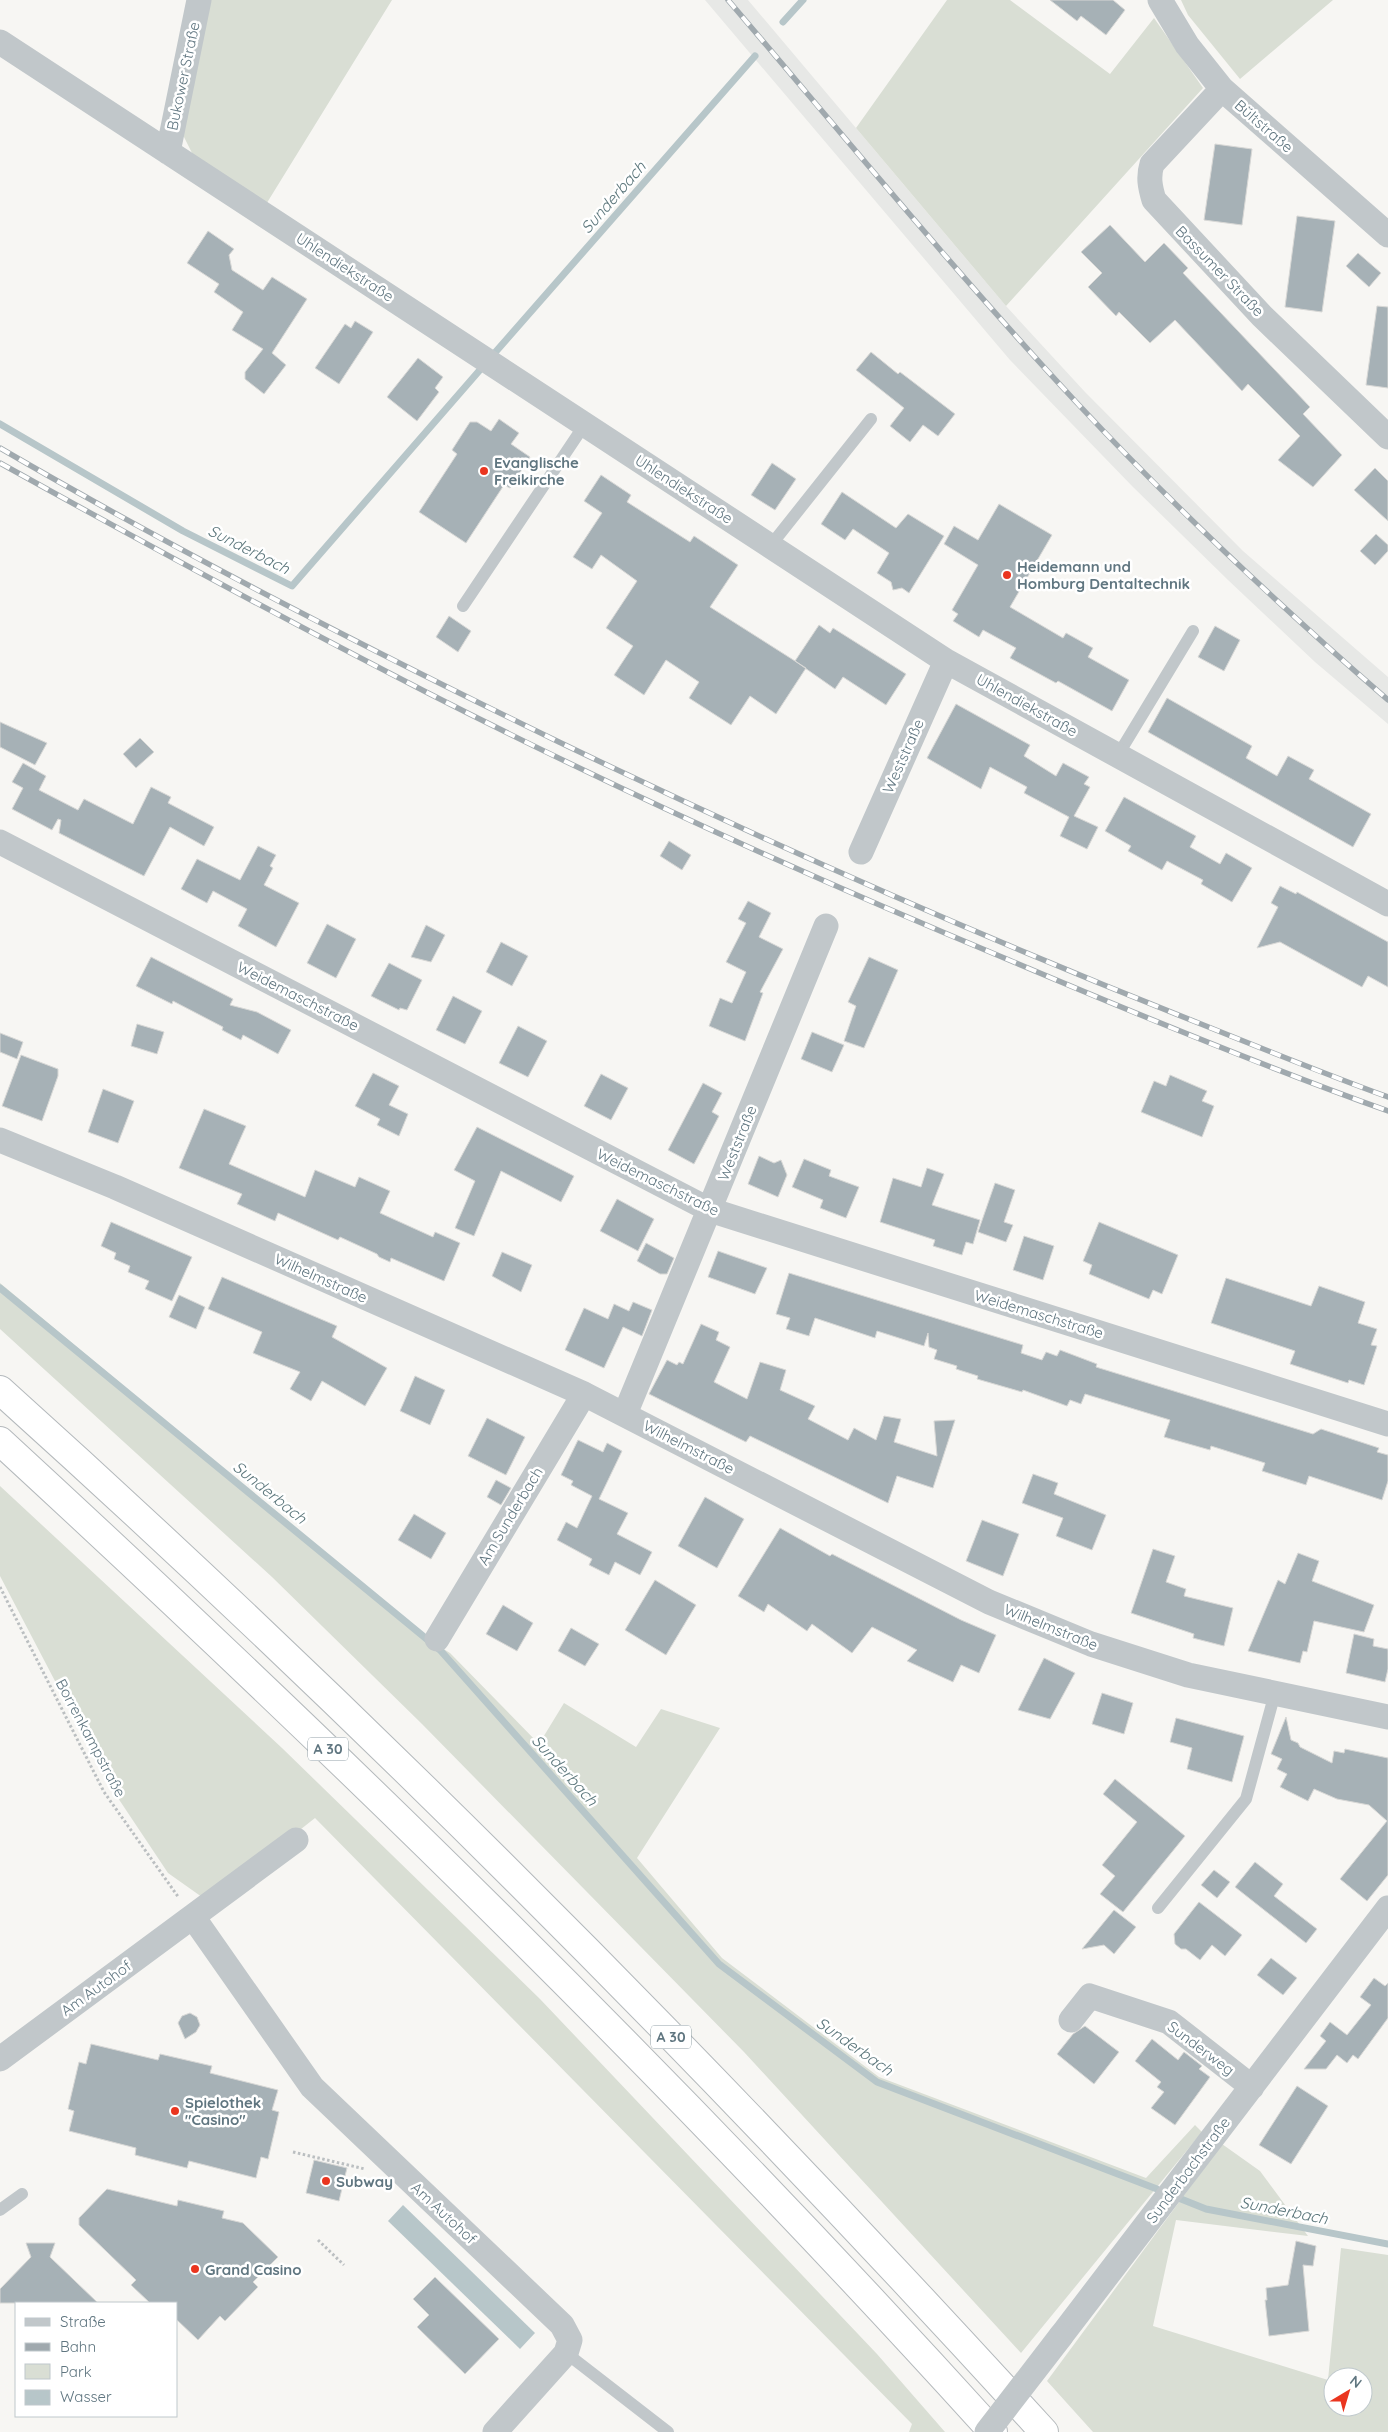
<svg xmlns="http://www.w3.org/2000/svg" width="1388" height="2432" viewBox="0 0 1388 2432" font-family="Quicksand,sans-serif">
  <style>
    .built { fill: #e7e8e6 }
    .green { fill: #d9ded4; fill-rule: evenodd }
    .water { fill: #b7c6c9 }
    .lines { fill: none; stroke-linecap: round; stroke-linejoin: round }
    .stream { stroke: #b7c6c9; stroke-width: 7 }
    .building { fill: #a6b1b6; stroke: #d8d8d6 }
    .motorway-casing { stroke: #b4b9bc; stroke-width: 30 }
    .path { stroke: #bbbfc1; stroke-width: 3; stroke-dasharray: 2.5 2.5; stroke-linecap: butt }
    .service { stroke: #c1c7ca; stroke-width: 12 }
    .minor { stroke: #c1c7ca; stroke-width: 25 }
    .motorway { stroke: #fff; stroke-width: 28 }
    .rail-casing { stroke: #a0a9ae; stroke-width: 5.5 }
    .rail { stroke: #fff; stroke-width: 4; stroke-dasharray: 11; stroke-linecap: butt }
    .minor-bridge { stroke: #c1c7ca; stroke-width: 25 }
    .poi-dot { fill: #ea351f; stroke: #fff; stroke-width: 2 }
    .labels { text-anchor: middle; dominant-baseline: central; stroke-width: 5; stroke-linejoin: round; paint-order: stroke }
    .shield { fill: #fff; stroke: #909fa6; stroke-width: 1 }
    .shield-label { font-size: 14px; font-weight: bold; fill: #607680 }
    .street-label { font-size: 15px; fill: #607680; stroke: #fff }
    .poi-label { font-size: 15px; font-weight: bold; fill: #607680; stroke: #fff; text-anchor: start }
    .water-label { font-size: 16px; font-style: italic; fill: #5b767b; stroke: #fff }
  </style>
  <rect width="100%" height="100%" fill="#f7f6f3"/>
  <path class="built" d="M705,0H748L1006,306L1085,392L1243,551L1388,677V724L1315,662L1228,580L1133,487L1010,360Z"/>
  <path class="green" d="M210,0H392L265,206L194,157L183,135Z
    M947,0H1010L1110,74L1154,18L1203,88L1006,306L856,128Z
    M1181,0H1333L1240,79L1188,15Z
    M0,1283L429,1640L450,1653L539,1744L564,1703L636,1747L661,1709L720,1728L637,1858L722,1958L879,2077L1146,2178L1195,2125L1202,2132L1021,2353L744,2052L422,1724L272,1577L0,1329Z
    M0,1486L282,1748L540,1999L877,2354L945,2432H909L912,2424L315,1818L209,1902L168,1873L110,1786L0,1576Z
    M1222,2144L1260,2171L1308,2236L1176,2220L1153,2326L1328,2380L1341,2248L1388,2255V2432H1093L1047,2381ZM1333,2377H1363V2407H1333Z"/>
  <path class="water" d="M403,2205L535,2333L520,2349L388,2221Z"/>
  <g class="lines">
    <path class="stream" d="M783,22L803,0
      M492,356L755,56
      M0,424L183,531L292,586L479,371
      M0,1288L440,1650L719,1964L877,2082L1157,2189
      M1176,2197L1206,2209L1388,2244"/>
  </g>
  <path class="building" d="M1050,0H1113L1125,10L1106,35L1081,16L1077,21Z
    M1215,144L1252,149L1242,225L1204,220Z
    M1297,216L1335,221L1322,312L1285,307Z
    M1110,225L1145,262L1164,243L1188,268L1183,273L1310,407L1303,414L1342,455L1313,487L1278,460L1300,436L1248,384L1242,391L1175,320L1150,343L1119,312L1116,316L1088,287L1102,273L1081,252Z
    M208,231L234,249L229,255L232,270L263,290L272,277L307,299L272,353L286,365L264,394L245,379V372L263,349L232,330L243,312L214,292L219,284L187,263Z
    M1358,253L1381,273L1369,287L1346,266Z
    M1377,306L1388,307V388L1366,385Z
    M355,321L373,332L339,384L315,368L345,324L351,328Z
    M871,352L898,374L900,372L955,414L938,436L923,425L910,442L890,426L904,408L856,370Z
    M418,358L443,377L435,388L439,392L417,421L387,397Z
    M499,419L519,433L511,444L530,457L510,488L504,485L466,543L419,512L457,454L452,450L470,422H477L491,431Z
    M772,463L796,479L775,510L751,495Z
    M1375,468L1388,481V521L1354,490Z
    M601,475L631,495L627,502L690,542L694,536L738,565L710,607L806,668L776,714L750,696L731,725L689,698L699,682L666,660L644,695L614,675L633,646L606,628L637,581L601,555L592,569L573,557L602,513L584,501Z
    M842,492L896,528L908,514L944,536L909,593L902,588L893,590L891,582L877,573L889,553L853,529L845,540L821,524Z
    M999,504L1052,535L1010,607L1063,638L1066,633L1093,648L1088,657L1129,680L1112,711L1058,681L1056,683L1010,658L1016,648L983,630L979,637L953,621L958,614L952,610L978,565L944,544L954,526L978,540Z
    M1376,534L1388,545V551L1375,565L1360,551Z
    M449,616L471,631L458,652L436,637Z
    M819,625L830,633L833,628L906,674L886,705L843,677L835,689L795,661Z
    M1215,626L1240,640L1224,671L1198,657Z
    M1167,698L1252,746L1246,758L1277,776L1288,756L1314,770L1309,779L1371,814L1353,847L1148,732Z
    M956,704L1030,745L1024,756L1056,776L1063,763L1089,777L1084,784L1090,787L1074,816L1098,827L1087,849L1060,836L1069,817L1024,793L1027,787L990,767L981,789L927,758Z
    M0,722L47,743L35,765L0,747Z
    M140,738L154,752L136,768L123,754Z
    M23,763L46,776L39,790L78,810L84,799L133,824L151,787L171,797L168,803L214,827L204,846L170,827L144,876L59,833L61,820L58,819L52,830L12,809L23,788L12,782Z
    M1124,797L1196,836L1190,847L1220,864L1226,853L1252,868L1232,902L1201,884L1203,880L1167,861L1162,870L1128,851L1131,846L1105,831Z
    M669,841L691,855L682,870L660,856Z
    M258,846L276,855L270,866L273,868L264,885L299,903L276,947L238,926L247,909L213,891L207,903L181,889L197,859L240,880Z
    M1280,886L1296,894L1297,892L1388,942V987L1368,976L1362,987L1280,942L1257,948L1278,907L1271,903Z
    M748,901L771,913L759,937L783,949L760,992L763,993L745,1041L709,1026L720,998L732,1003L746,972L726,962L746,923L738,919Z
    M327,924L356,939L336,978L307,963Z
    M426,925L445,935L431,962L411,957Z
    M501,942L528,956L512,986L486,972Z
    M151,957L233,999L230,1005L257,1012L291,1030L278,1054L243,1035L241,1040L222,1030L223,1027L173,1001L172,1004L136,986Z
    M869,957L898,970L864,1048L844,1041L856,1006L848,1002Z
    M389,963L422,980L407,1010L400,1008L399,1010L371,996Z
    M453,996L482,1011L465,1044L436,1030Z
    M137,1024L164,1032L157,1054L131,1046Z
    M518,1026L547,1041L528,1077L499,1063Z
    M812,1032L844,1045L832,1072L801,1059Z
    M0,1033L23,1042L17,1059L0,1052Z
    M21,1055L58,1069V1076L42,1121L2,1106Z
    M373,1073L399,1086L389,1105L408,1114L399,1136L377,1125L380,1119L355,1106Z
    M601,1074L628,1088L611,1120L584,1106Z
    M1170,1075L1207,1091L1202,1101L1214,1106L1202,1137L1141,1112L1154,1081L1166,1086Z
    M703,1083L722,1093L712,1112L719,1116L694,1164L668,1150Z
    M103,1089L134,1101L118,1143L88,1132Z
    M204,1109L246,1126L229,1164L305,1197L315,1170L355,1187L359,1177L390,1191L380,1213L433,1237L435,1232L460,1243L444,1281L391,1258L390,1262L379,1257L377,1254L340,1237L338,1240L278,1213L275,1221L237,1204L242,1194L179,1168Z
    M477,1127L574,1176L561,1202L501,1171L474,1236L455,1228L475,1181L454,1170Z
    M759,1156L774,1163L781,1160L787,1175L778,1197L748,1184Z
    M804,1159L831,1170L829,1176L859,1187L846,1218L820,1208L823,1200L792,1187Z
    M927,1168L944,1174L932,1205L980,1220L973,1244L966,1242L962,1255L933,1246L935,1240L880,1222L893,1178L921,1187Z
    M995,1183L1015,1190L1004,1222L1013,1225L1006,1242L978,1232Z
    M617,1199L654,1219L638,1251L600,1231Z
    M111,1222L192,1257L172,1301L145,1289L149,1281L128,1272L130,1266L114,1259L116,1253L101,1246Z
    M1099,1222L1178,1255L1162,1294L1153,1290L1149,1299L1089,1274L1092,1265L1083,1261Z
    M1024,1236L1054,1246L1043,1280L1013,1270Z
    M646,1243L674,1258L667,1274H660L637,1261Z
    M718,1251L767,1268L755,1294L708,1277Z
    M502,1252L532,1265L521,1292L492,1276Z
    M789,1273L1023,1345L1021,1353L1042,1360L1046,1352L1057,1356L1060,1350L1097,1364L1096,1367L1313,1434L1321,1429L1379,1448L1377,1452L1388,1455V1481L1382,1500L1309,1476L1306,1485L1262,1471L1265,1463L1211,1446L1210,1450L1164,1437L1170,1420L1085,1394L1081,1404L1070,1400L1067,1406L1023,1390L1022,1392L977,1379L978,1376L956,1369L957,1366L934,1359L937,1350L929,1347L928,1333L924,1346L877,1331L875,1338L815,1318L809,1336L786,1329L790,1318L776,1314Z
    M222,1277L337,1326L332,1337L387,1368L365,1406L322,1381L311,1401L290,1389L300,1372L253,1353L262,1332L208,1309Z
    M1226,1278L1311,1306L1319,1286L1365,1302L1358,1323L1377,1329L1371,1345L1377,1346L1364,1385L1349,1380L1348,1383L1290,1364L1295,1351L1211,1323Z
    M179,1295L205,1307L196,1329L169,1317Z
    M633,1302L652,1310L642,1336L623,1327L604,1368L565,1350L584,1308L608,1319L614,1304L629,1311Z
    M701,1324L719,1332L716,1340L730,1347L714,1382L747,1399L760,1362L786,1370L780,1390L815,1406L808,1419L848,1440L854,1428L876,1440L884,1416L901,1419L894,1442L937,1456L934,1421L955,1420L933,1488L897,1476L888,1503L750,1436L746,1442L649,1394L667,1360L677,1365L679,1362L683,1364Z
    M415,1376L445,1390L430,1425L400,1411Z
    M487,1418L525,1437L506,1475L468,1456Z
    M578,1440L603,1452L607,1443L622,1451L599,1499L628,1513L617,1534L652,1552L640,1575L615,1562L609,1575L589,1565L592,1559L557,1540L566,1522L577,1528L592,1496L571,1485L573,1481L561,1475Z
    M1033,1474L1058,1483L1054,1494L1106,1515L1092,1550L1056,1536L1063,1518L1022,1503Z
    M496,1480L511,1488L501,1505L487,1497Z
    M705,1497L744,1519L717,1568L678,1546Z
    M414,1514L446,1533L431,1559L398,1540Z
    M982,1520L1019,1534L1003,1576L966,1561Z
    M780,1528L830,1556L832,1554L961,1620L996,1635L979,1673L961,1665L953,1682L907,1661L917,1650L872,1627L852,1653L812,1624L807,1631L768,1604L764,1612L738,1596Z
    M1153,1549L1175,1556L1166,1582L1186,1589L1184,1596L1233,1608L1224,1646L1193,1638L1194,1634L1131,1613Z
    M1298,1553L1319,1561L1312,1581L1374,1605L1364,1632L1314,1621L1307,1652L1303,1651L1300,1663L1248,1651L1278,1580L1285,1584Z
    M655,1580L696,1605L666,1655L625,1630Z
    M503,1605L533,1623L517,1651L486,1634Z
    M571,1628L599,1644L585,1666L558,1651Z
    M1354,1634L1374,1639L1373,1646L1388,1649V1669L1385,1682L1346,1673Z
    M1044,1658L1075,1673L1050,1719L1018,1710Z
    M1102,1693L1133,1703L1124,1734L1092,1724Z
    M1286,1717L1291,1740L1298,1743L1300,1747L1332,1763L1334,1751L1344,1753L1345,1749L1388,1758V1875L1367,1901L1340,1879L1387,1821L1369,1805L1337,1799L1314,1789L1308,1801L1280,1787L1287,1774L1277,1769L1282,1759L1271,1754Z
    M1176,1718L1244,1736L1232,1782L1187,1769L1192,1748L1170,1742Z
    M1115,1779L1185,1836L1123,1912L1100,1894L1115,1876L1102,1865L1137,1822L1103,1794Z
    M1255,1862L1283,1884L1274,1896L1317,1929L1306,1943L1235,1887Z
    M1214,1870L1230,1882L1217,1898L1201,1885Z
    M1199,1902L1242,1935L1225,1956L1212,1945L1200,1960L1186,1949H1181L1175,1944L1174,1934Z
    M1114,1910L1136,1927L1114,1954L1104,1945L1082,1949Z
    M1271,1958L1297,1978L1283,1995L1257,1975Z
    M1374,1978L1385,1986L1388,1983V2018L1358,2059L1353,2055L1347,2063L1337,2055L1326,2069H1304L1326,2041L1320,2036L1330,2022L1347,2035L1371,2005L1360,1997Z
    M190,2013L197,2017L200,2025L196,2032L185,2039L178,2023L182,2016Z
    M1085,2026L1119,2052L1094,2084L1057,2054L1073,2034Z
    M1152,2039L1178,2060L1184,2052L1202,2066L1199,2069L1210,2077L1175,2125L1151,2108L1164,2092L1157,2087L1161,2082L1135,2061Z
    M91,2044L158,2060L160,2054L212,2066L210,2073L278,2090L272,2110L279,2112L268,2159L261,2157L256,2178L189,2161L187,2168L135,2155L136,2148L69,2131L74,2111L68,2109L79,2062L86,2064Z
    M1297,2086L1328,2106L1291,2164L1259,2145Z
    M314,2160L347,2168L339,2201L306,2193Z
    M107,2189L177,2206L178,2200L224,2211L222,2218L243,2223L278,2257L253,2282L258,2287L225,2321L220,2316L198,2340L176,2319V2303H150L131,2285L136,2280L79,2225V2218Z
    M1296,2241L1316,2246L1313,2266L1303,2265L1309,2331L1269,2336L1265,2300H1267L1266,2288L1288,2285Z
    M26,2243H55L50,2257L98,2303H0V2289L31,2257Z
    M435,2277L499,2339L465,2374L417,2327L429,2315L413,2299Z"/>
  <g class="lines">
    <g class="motorway-casing">
      <path id="motorway" d="M0,1390C366,1719 713,2069 1044,2432
        M0,1441C344,1758 679,2085 993,2432"/>
    </g>
    <path class="path" d="M0,1587L104,1792L179,1898
      M293,2152L365,2169
      M318,2240L344,2265"/>
    <path class="service" d="M771,545L871,419
      M463,606L585,424
      M1118,755L1193,631
      M1158,1908L1246,1799L1275,1693
      M0,2210L22,2194
      M566,2353L668,2432"/>
    <path class="minor" d="M1160,0L1187,45L1222,89L1388,235
      M0,42L946,661L1388,904
      M1222,89L1152,164C1148,177 1150,187 1154,200L1262,316L1388,437
      M168,152L199,0
      M0,842L710,1210L1388,1424
      M861,852L946,661
      M0,1140L115,1187L584,1394L989,1602L1091,1644L1188,1675L1388,1717
      M625,1414L826,926
      M437,1639L584,1394
      M193,1917L312,2087L562,2325L570,2340L566,2353L495,2432
      M1071,2020L1090,1996L1169,2022L1252,2087
      M0,2059L296,1840
      M1061,2336L1388,1908"/>
    <use href="#motorway" class="motorway"/>
    <g class="rail-casing">
      <path id="rail" d="M728,0C843,135 956,273 1077,403C1175,508 1280,606 1388,700
        M0,448C182,554 370,650 559,742C770,844 984,938 1201,1024C1263,1049 1325,1074 1388,1097
        M0,463C142,542 284,619 428,693C618,790 812,878 1009,960C1134,1013 1260,1065 1388,1111"/>
    </g>
    <use href="#rail" class="rail"/>
    <path class="minor-bridge" d="M987,2432L1061,2336"/>
  </g>
  <g class="poi-dot">
    <circle cx="484" cy="471" r="5"/>
    <circle cx="1007" cy="575" r="5"/>
    <circle cx="175" cy="2111" r="5"/>
    <circle cx="326" cy="2181" r="5"/>
    <circle cx="195" cy="2269" r="5"/>
  </g>
  <g class="labels">
    <g class="shield">
      <rect x="308" y="1737.5" width="40" height="23" rx="4"/>
      <rect x="651" y="2025.5" width="40" height="23" rx="4"/>
    </g>
    <g class="shield-label">
      <text x="328" y="1749">A 30</text>
      <text x="671" y="2037">A 30</text>
    </g>
    <g class="street-label">
      <text transform="translate(183 76) rotate(-78)">Bukower Straße</text>
      <text transform="translate(1264 126) rotate(41)">Bültstraße</text>
      <text transform="translate(345 267) rotate(33)">Uhlendiekstraße</text>
      <text transform="translate(1220 271) rotate(46)">Bassumer Straße</text>
      <text transform="translate(684 489) rotate(33)">Uhlendiekstraße</text>
      <text transform="translate(1027 705) rotate(29)">Uhlendiekstraße</text>
      <text transform="translate(903 756) rotate(-66)">Weststraße</text>
      <text transform="translate(298 996) rotate(27)">Weidemaschstraße</text>
      <text transform="translate(737 1143) rotate(-68)">Weststraße</text>
      <text transform="translate(658 1182) rotate(26)">Weidemaschstraße</text>
      <text transform="translate(321 1278) rotate(24)">Wilhelmstraße</text>
      <text transform="translate(1039 1314) rotate(17)">Weidemaschstraße</text>
      <text transform="translate(689 1447) rotate(27)">Wilhelmstraße</text>
      <text transform="translate(510 1516) rotate(-59)">Am Sunderbach</text>
      <text transform="translate(1051 1627) rotate(22)">Wilhelmstraße</text>
      <text transform="translate(91 1738) rotate(62)">Borrenkampstraße</text>
      <text transform="translate(96 1988) rotate(-36)">Am Autohof</text>
      <text transform="translate(1201 2048) rotate(37)">Sunderweg</text>
      <text transform="translate(1188 2170) rotate(-53)">Sunderbachstraße</text>
      <text transform="translate(444 2213) rotate(43)">Am Autohof</text>
    </g>
    <g class="poi-label">
      <text x="494" y="462">Evanglische<tspan x="494" dy="17">Freikirche</tspan></text>
      <text x="1017" y="566">Heidemann und<tspan x="1017" dy="17">Homburg Dentaltechnik</tspan></text>
      <text x="185" y="2102">Spielothek<tspan x="185" dy="17">"Casino"</tspan></text>
      <text x="336" y="2181">Subway</text>
      <text x="205" y="2269">Grand Casino</text>
    </g>
    <g class="water-label">
      <text transform="translate(613 197) rotate(-49)">Sunderbach</text>
      <text transform="translate(249 549) rotate(27)">Sunderbach</text>
      <text transform="translate(270 1492) rotate(39)">Sunderbach</text>
      <text transform="translate(565 1770) rotate(48)">Sunderbach</text>
      <text transform="translate(855 2046) rotate(35)">Sunderbach</text>
      <text transform="translate(1284 2210) rotate(11)">Sunderbach</text>
    </g>
  </g>
  <rect x="15" y="2302" width="162" height="115" fill="#ffffff" stroke="#bfc8cc"/>
  <rect x="25" y="2318" width="25" height="8" fill="#c1c7ca" stroke="#bfc8cc"/>
  <text x="60" y="2327" font-size="15" fill="#607680">Straße</text>
  <rect x="25" y="2343" width="25" height="8" fill="#a0a9ae" stroke="#bfc8cc"/>
  <text x="60" y="2352" font-size="15" fill="#607680">Bahn</text>
  <rect x="25" y="2364" width="25" height="15" fill="#d9ded4" stroke="#bfc8cc"/>
  <text x="60" y="2377" font-size="15" fill="#607680">Park</text>
  <rect x="25" y="2390" width="25" height="15" fill="#b7c6c9" stroke="#bfc8cc"/>
  <text x="60" y="2402" font-size="15" fill="#607680">Wasser</text>
  <g transform="translate(1348 2392) rotate(38)"><circle r="24" fill="#ffffff" stroke="#bfc8cc"/>
  <path d="M0-4L9 19L0 12L-9 19Z" fill="#ea351f"/>
  <text y="-8" font-size="14" font-weight="bold" text-anchor="middle" fill="#607680">N</text>
  </g>
</svg>
